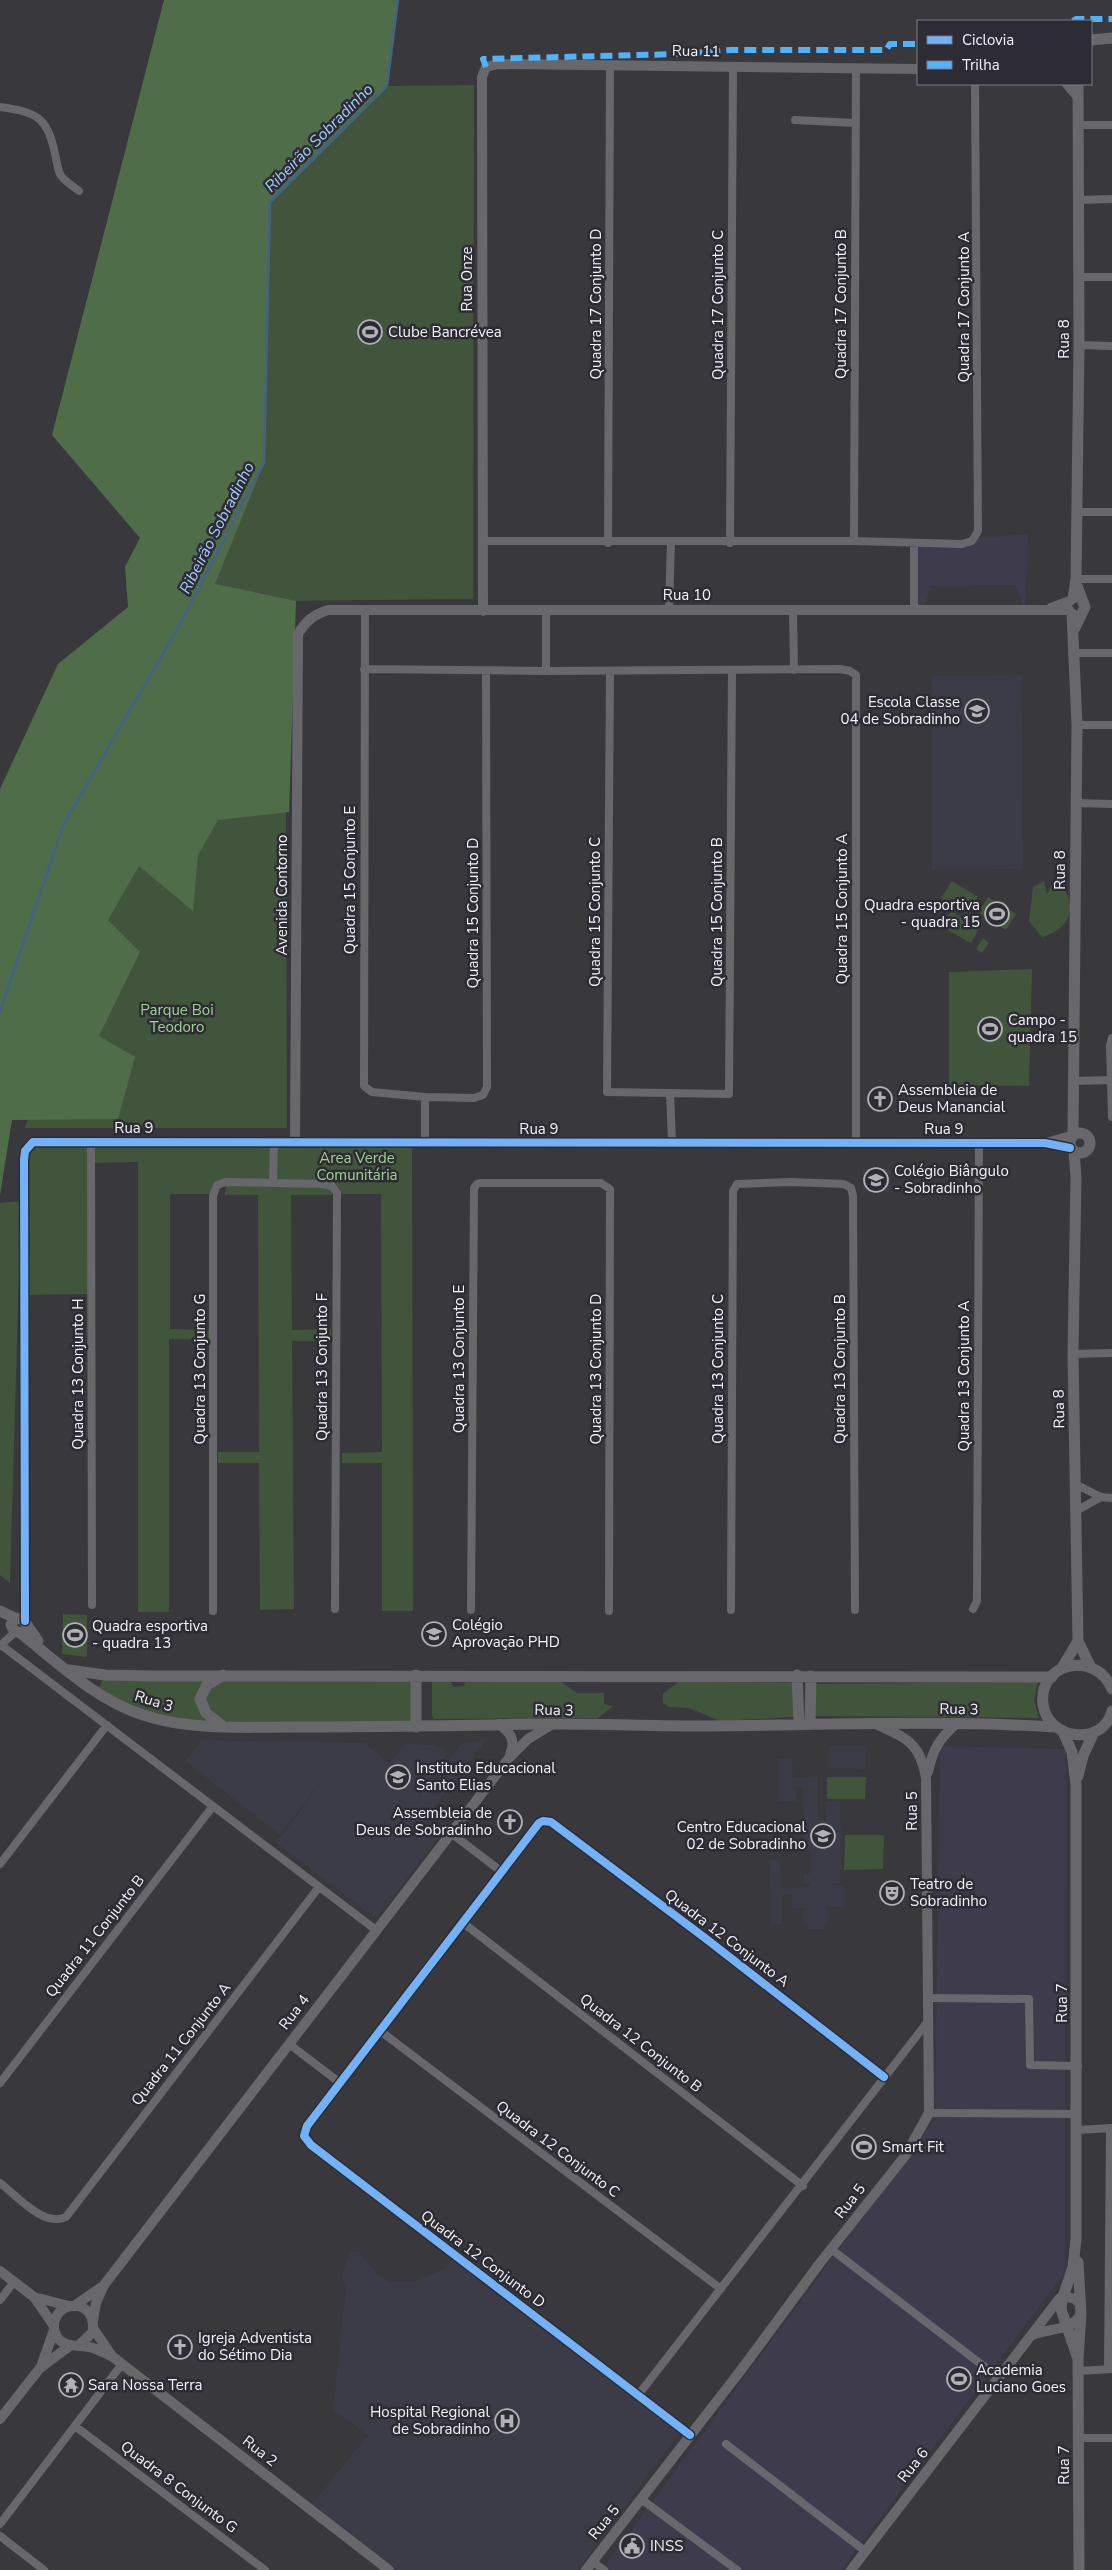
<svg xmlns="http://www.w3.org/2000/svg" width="1112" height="2570" viewBox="0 0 1112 2570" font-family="'Nunito Sans',sans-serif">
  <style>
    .commercial { fill: #3d3b4c }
    .built { fill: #3c3b48 }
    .green { fill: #40553b }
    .forest { fill: #506d4a }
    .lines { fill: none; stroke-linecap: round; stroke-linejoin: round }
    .stream { stroke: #446287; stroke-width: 2.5 }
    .minor { stroke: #68686c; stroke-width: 8 }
    .tertiary { stroke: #68686c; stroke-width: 10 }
    .secondary { stroke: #68686c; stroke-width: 11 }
    .quiet { stroke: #52b3f8; stroke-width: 6; stroke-dasharray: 12 6; stroke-linecap: butt }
    .cycleway-casing { stroke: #2d2c34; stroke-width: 11 }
    .cycleway { stroke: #73b2f8; stroke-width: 8 }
    .labels { text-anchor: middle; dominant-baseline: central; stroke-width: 5; stroke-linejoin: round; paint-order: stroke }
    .street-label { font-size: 15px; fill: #f2f2f7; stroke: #2d2c34 }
    .poi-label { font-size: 15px; fill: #f2f2f7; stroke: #2d2c34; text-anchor: start }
    .park-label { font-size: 15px; fill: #9ed392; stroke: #2d2c34 }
    .water-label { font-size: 16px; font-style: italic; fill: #a2ccfe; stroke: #2d2c34 }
  </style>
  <rect width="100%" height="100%" fill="#38383d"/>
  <path class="commercial" d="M1028,534L1025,610L1015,585L931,586L924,610H914V543Z
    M940,1746L1066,1749L1065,2272L841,2570H602L935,2119Z"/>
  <path class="built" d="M1022,675L1023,869L932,870V676Z
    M863,1169H890L891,1192H862Z
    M488,1738L423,1821L440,1835L376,1919L276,1843L332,1768L280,1835L185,1761L202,1740L365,1743L389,1764L405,1744L435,1745L447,1754L426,1782L438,1791L452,1771L446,1765L461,1744Z
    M829,1746H866V1769L829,1768Z
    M792,1758L793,1778L817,1777L818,1821H826L825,1802L840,1801L842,1870H840V1883H832V1886H843L844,1907H827V1924H824V1929H808L807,1923H803V1910L807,1908L792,1909L791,1894L782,1895V1924L771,1925L769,1860L780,1859L782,1888L810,1887V1883H804V1874L811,1873L810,1850H804L803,1787H796L797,1801H779L778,1759Z
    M350,2252H359L377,2274L389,2282H414L446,2268L453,2259L680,2432L578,2570H398L312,2504L368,2435L333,2410L346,2288L342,2274Z"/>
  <path class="green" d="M474,85L473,599L277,601L214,584L264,463L270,202L387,86Z
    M217,802L286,805L287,1128H25L109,872Z
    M1054,879C1080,899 1074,929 1042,937L1029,921L1033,887L1044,881L1047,894Z
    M952,881L978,897L967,914L941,898Z
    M988,897L1016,914L1006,930L978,913Z
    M951,911L979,929L971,943L942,927Z
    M983,938L989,943L982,953L976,949Z
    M1032,969L1029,1086L949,1085V972Z
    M412,1142L413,1611H382V1463H342V1453L382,1452L381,1194H337L332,1187V1195H291L292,1330L331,1329L332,1341H292L294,1609L260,1610L259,1463H218V1452H259L258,1195H225L226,1182L214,1194H170V1329L213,1330V1340L169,1339V1612H138V1162L92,1163V1294L25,1295L29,1145Z
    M21,1201L10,1583L0,1575V1203Z
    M63,1614L87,1615V1657L62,1654Z
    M105,1675H416V1727H224L141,1715L99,1688Z
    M432,1681H451L453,1687L464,1686L465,1682H561L577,1693H604V1704L613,1706L598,1718L434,1719L432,1715Z
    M678,1682L793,1683L794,1717L720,1721L689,1708L669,1707L663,1703V1694Z
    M1038,1682L1034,1700L1039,1718L814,1716V1684Z
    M827,1777H866L865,1799H827Z
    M845,1835H864V1846V1835H884L883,1869L844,1870Z"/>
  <path class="forest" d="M164,0H398L387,86L270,202L264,463L215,584L296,601L289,812L218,820L198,855L193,911L139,866L108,920L140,952L99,1036L135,1057L118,1119L12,1120L0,1195V789L58,664L128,607L125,567L140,538L52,435Z"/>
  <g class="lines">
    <path class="stream" d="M0,1012L64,824L182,621L264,463L270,202L387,86L398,0"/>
    <path class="minor" d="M0,107C36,112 48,117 55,154C57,161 57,169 61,176C66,182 73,186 79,191
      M795,120L855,123
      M1079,125H1112
      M1078,200L1112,199
      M1078,277H1112
      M1079,345L1112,346
      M1077,512H1112
      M482,541H854L962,544L972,541L978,531L975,84
      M854,541L856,68
      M608,543L610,65
      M730,543L733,67
      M914,543V610
      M1076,579H1112
      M365,610L364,1086L372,1092L425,1097L474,1098L483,1095L487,1087L486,671
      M546,610V671
      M669,610L671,541
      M793,610L794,670
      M1072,653H1112
      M364,669L546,671L840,669L850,671L856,675V1143
      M610,671L607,1092L729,1094L732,671
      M1077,725H1112
      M1075,803L1112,804
      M1112,1038L1110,1046L1112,1117
      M1073,1081L1112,1080
      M670,1093L672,1142
      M91,1142L92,1605
      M425,1142V1097
      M273,1182L274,1142
      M1073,1354L1112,1353
      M1075,1484L1101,1497
      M1101,1497L1112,1498
      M1076,1511L1101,1497
      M973,1609L977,1601L979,1143
      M471,1610L474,1188L477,1184L480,1183H601L610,1189L609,1611
      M731,1610L733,1191L737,1184L792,1182L844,1184L851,1188L853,1196L855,1610
      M213,1611V1196L217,1185L226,1182L323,1184L332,1186L337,1193L335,1609
      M1,1645L376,1930
      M0,1646L15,1632
      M451,1833L502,1872
      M0,1864L107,1725
      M462,1922L803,2186
      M930,1998L1029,1999L1030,2065L1078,2066
      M379,2030L721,2289
      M289,2044L339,2082
      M0,2083L213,1806
      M929,2113L1077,2114
      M1077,2130L1112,2128
      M0,2183C16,2195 44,2228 66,2217L319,1887
      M831,2249L999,2378
      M0,2300L14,2282
      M1108,2369L1110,2128
      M1079,2371L1112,2369
      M639,2394L929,2020
      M75,2426L265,2570
      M690,2435L311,2145L304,2136L307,2126L539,1823L543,1821L551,1822L705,1938L884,2077
      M1079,2438H1112
      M726,2444L865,2551
      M641,2499L737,2570
      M0,2524L122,2364
      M0,2536L44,2570
      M593,2562L604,2570"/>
    <path class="tertiary" d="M1067,84L1077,96
      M1051,608L1070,601
      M483,611L482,77L486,67L498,64L918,69
      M295,1142L298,634C306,621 313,615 328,610H1069
      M1049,1142L1071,1136
      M25,1621L24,1160L25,1151L33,1142L1045,1143L1070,1148
      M499,1724C511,1733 516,1740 510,1755
      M928,1772C933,1749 939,1739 957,1723
      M0,2271L34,2297L54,2326
      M34,2297L69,2306
      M74,2306L103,2286
      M93,2321L96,2303L104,2285L509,1758L528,1739L551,1725
      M93,2328L112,2356L122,2364L389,2570
      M1033,2335C1051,2327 1071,2332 1081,2314
      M79,2345L92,2333C95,2322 91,2309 78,2306C60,2303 48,2322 57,2337C65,2349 81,2344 93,2348C99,2350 105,2353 111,2356
      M41,2367L54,2330
      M0,2419L40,2368L71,2345
      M586,2570L741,2370L820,2263L905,2156L929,2113L926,1778C920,1743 908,1739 878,1725
      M851,2570L1059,2299L1063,2296L1075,2299L1081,2305"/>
    <path class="secondary" d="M1091,40L1112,38
      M1073,598L1076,579L1079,345L1078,84
      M1072,614L1077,725L1073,1134
      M1075,628L1085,607L1077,586
      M1070 1143a10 10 0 1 1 20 0a10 10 0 1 1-20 0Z
      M1074,1152L1076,1177L1073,1354L1078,1641L1090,1666
      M0,1611L15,1618
      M11,1625L15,1632H19C57,1662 96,1700 143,1715C192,1731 246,1727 297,1727C363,1727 428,1726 494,1725C565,1722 637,1726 708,1726C824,1725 940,1720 1055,1727
      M11,1625L15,1618L23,1619L38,1641
      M1062,1668L1078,1641
      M69,1670L105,1675L153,1676L1052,1677
      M223,1675L207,1685L200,1699L206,1713L224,1727
      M416,1675V1727
      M797,1675L799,1724
      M1112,1689C1096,1650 1038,1662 1043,1704C1047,1740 1103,1747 1112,1711
      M810,1724L811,1676
      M1063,1732L1072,1752L1076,1785V2239L1073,2267L1062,2300L1061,2309L1078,2359
      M1078,1776L1083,1756L1094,1732
      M1078,2262L1081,2314L1078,2359L1079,2570"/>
    <path class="quiet" d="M1073,21L1076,19H1112
      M486,67L483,59L679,54L731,50H886L890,44H918"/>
    <g class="cycleway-casing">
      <path id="cycleway" d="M25,1621L24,1160L25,1151L33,1142L1045,1143L1070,1148
        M690,2435L311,2145L304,2136L307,2126L539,1823L543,1821L551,1822L705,1938L884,2077"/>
    </g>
    <use href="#cycleway" class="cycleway"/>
  </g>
  <defs>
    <g id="stadium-ring" transform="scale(1.25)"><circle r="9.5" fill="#2d2c34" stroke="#b1b1b6" stroke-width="1.5"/><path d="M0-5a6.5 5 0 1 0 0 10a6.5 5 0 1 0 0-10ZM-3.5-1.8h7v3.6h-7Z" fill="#b1b1b6"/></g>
    <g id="school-ring" transform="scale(1.25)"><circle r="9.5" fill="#2d2c34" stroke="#b1b1b6" stroke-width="1.5"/><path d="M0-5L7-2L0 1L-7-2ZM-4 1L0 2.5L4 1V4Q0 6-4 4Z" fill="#b1b1b6"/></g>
    <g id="church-ring" transform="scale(1.25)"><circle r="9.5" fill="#2d2c34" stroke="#b1b1b6" stroke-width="1.5"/><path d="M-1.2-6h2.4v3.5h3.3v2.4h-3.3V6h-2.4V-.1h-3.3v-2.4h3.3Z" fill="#b1b1b6"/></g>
    <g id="theatre-ring" transform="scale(1.25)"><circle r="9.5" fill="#2d2c34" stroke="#b1b1b6" stroke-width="1.5"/><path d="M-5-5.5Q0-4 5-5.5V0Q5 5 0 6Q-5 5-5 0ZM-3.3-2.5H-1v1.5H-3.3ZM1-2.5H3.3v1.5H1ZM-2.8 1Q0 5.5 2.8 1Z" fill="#b1b1b6"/></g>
    <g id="temple-ring" transform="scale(1.25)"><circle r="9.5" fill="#2d2c34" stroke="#b1b1b6" stroke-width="1.5"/><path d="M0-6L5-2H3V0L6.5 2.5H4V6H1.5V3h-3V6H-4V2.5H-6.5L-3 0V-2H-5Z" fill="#b1b1b6"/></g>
    <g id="hospital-ring" transform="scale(1.25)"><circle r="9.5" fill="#2d2c34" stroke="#b1b1b6" stroke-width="1.5"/><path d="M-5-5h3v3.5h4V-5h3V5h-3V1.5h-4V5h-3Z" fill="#b1b1b6"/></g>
    <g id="civic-ring" transform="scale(1.25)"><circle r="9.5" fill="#2d2c34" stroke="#b1b1b6" stroke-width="1.5"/><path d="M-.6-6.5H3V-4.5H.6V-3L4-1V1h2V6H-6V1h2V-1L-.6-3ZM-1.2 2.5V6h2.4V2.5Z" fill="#b1b1b6"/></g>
  </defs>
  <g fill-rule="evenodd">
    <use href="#stadium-ring" x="370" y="332"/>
    <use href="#school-ring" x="977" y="711"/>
    <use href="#stadium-ring" x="997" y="914"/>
    <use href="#stadium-ring" x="990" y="1029"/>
    <use href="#church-ring" x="880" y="1099"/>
    <use href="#school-ring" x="876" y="1180"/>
    <use href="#school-ring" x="434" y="1634"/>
    <use href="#stadium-ring" x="75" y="1635"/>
    <use href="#school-ring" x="398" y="1777"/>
    <use href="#church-ring" x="510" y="1822"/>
    <use href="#school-ring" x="823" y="1836"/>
    <use href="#theatre-ring" x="892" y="1893"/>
    <use href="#stadium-ring" x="864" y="2147"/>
    <use href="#church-ring" x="180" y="2347"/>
    <use href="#stadium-ring" x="959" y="2379"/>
    <use href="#temple-ring" x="71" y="2385"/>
    <use href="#hospital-ring" x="507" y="2421"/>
    <use href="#civic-ring" x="632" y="2546"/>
  </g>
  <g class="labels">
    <g class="street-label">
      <text transform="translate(696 51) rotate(1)">Rua 11</text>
      <text transform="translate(467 279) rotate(-90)">Rua Onze</text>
      <text transform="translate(596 304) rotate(-90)">Quadra 17 Conjunto D</text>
      <text transform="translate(841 304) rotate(-90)">Quadra 17 Conjunto B</text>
      <text transform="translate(718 305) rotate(-90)">Quadra 17 Conjunto C</text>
      <text transform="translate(964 307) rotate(-90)">Quadra 17 Conjunto A</text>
      <text transform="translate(1064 339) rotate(-90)">Rua 8</text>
      <text x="687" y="595">Rua 10</text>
      <text transform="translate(1060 870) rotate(-90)">Rua 8</text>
      <text transform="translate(350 880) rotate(-90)">Quadra 15 Conjunto E</text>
      <text transform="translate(282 895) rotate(-90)">Avenida Contorno</text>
      <text transform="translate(842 909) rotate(-90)">Quadra 15 Conjunto A</text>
      <text transform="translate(595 912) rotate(-90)">Quadra 15 Conjunto C</text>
      <text transform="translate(717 912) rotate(-90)">Quadra 15 Conjunto B</text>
      <text transform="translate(473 913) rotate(-90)">Quadra 15 Conjunto D</text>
      <text x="134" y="1128">Rua 9</text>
      <text x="539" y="1129">Rua 9</text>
      <text x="944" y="1129">Rua 9</text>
      <text transform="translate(459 1359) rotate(-90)">Quadra 13 Conjunto E</text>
      <text transform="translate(322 1367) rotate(-90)">Quadra 13 Conjunto F</text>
      <text transform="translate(200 1369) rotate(-90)">Quadra 13 Conjunto G</text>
      <text transform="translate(596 1369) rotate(-90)">Quadra 13 Conjunto D</text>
      <text transform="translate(718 1369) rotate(-90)">Quadra 13 Conjunto C</text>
      <text transform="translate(840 1369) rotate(-90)">Quadra 13 Conjunto B</text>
      <text transform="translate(78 1374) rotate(-90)">Quadra 13 Conjunto H</text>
      <text transform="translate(964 1376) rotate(-90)">Quadra 13 Conjunto A</text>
      <text transform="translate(1059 1409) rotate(-91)">Rua 8</text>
      <text transform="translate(154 1701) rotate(17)">Rua 3</text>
      <text transform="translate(959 1709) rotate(1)">Rua 3</text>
      <text transform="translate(554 1710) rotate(1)">Rua 3</text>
      <text transform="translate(912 1811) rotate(-90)">Rua 5</text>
      <text transform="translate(95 1936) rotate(-52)">Quadra 11 Conjunto B</text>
      <text transform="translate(727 1938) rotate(37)">Quadra 12 Conjunto A</text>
      <text transform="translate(1062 2003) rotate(-90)">Rua 7</text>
      <text transform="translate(294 2012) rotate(-53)">Rua 4</text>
      <text transform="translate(641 2043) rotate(38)">Quadra 12 Conjunto B</text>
      <text transform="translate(181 2044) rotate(-52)">Quadra 11 Conjunto A</text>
      <text transform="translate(558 2149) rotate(37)">Quadra 12 Conjunto C</text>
      <text transform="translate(850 2201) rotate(-52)">Rua 5</text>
      <text transform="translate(483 2259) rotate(37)">Quadra 12 Conjunto D</text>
      <text transform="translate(260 2451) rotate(38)">Rua 2</text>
      <text transform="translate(913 2465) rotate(-52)">Rua 6</text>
      <text transform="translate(1064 2465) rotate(-90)">Rua 7</text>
      <text transform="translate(179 2487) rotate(37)">Quadra 8 Conjunto G</text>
      <text transform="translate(604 2522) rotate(-51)">Rua 5</text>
    </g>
    <g class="poi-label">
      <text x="388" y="332">Clube Bancrévea</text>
      <text x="960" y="702" text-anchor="end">Escola Classe<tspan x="960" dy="17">04 de Sobradinho</tspan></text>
      <text x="980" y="905" text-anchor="end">Quadra esportiva<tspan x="980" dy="17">- quadra 15</tspan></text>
      <text x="1008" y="1020">Campo -<tspan x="1008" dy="17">quadra 15</tspan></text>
      <text x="898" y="1090">Assembleia de<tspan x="898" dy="17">Deus Manancial</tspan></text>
      <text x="894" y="1171">Colégio Biângulo<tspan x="894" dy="17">- Sobradinho</tspan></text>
      <text x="452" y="1625">Colégio<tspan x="452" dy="17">Aprovação PHD</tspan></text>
      <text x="92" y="1626">Quadra esportiva<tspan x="92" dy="17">- quadra 13</tspan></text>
      <text x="416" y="1768">Instituto Educacional<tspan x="416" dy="17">Santo Elias</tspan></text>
      <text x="492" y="1813" text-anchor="end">Assembleia de<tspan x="492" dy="17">Deus de Sobradinho</tspan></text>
      <text x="806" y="1827" text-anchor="end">Centro Educacional<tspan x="806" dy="17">02 de Sobradinho</tspan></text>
      <text x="910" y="1884">Teatro de<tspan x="910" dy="17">Sobradinho</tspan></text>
      <text x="882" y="2147">Smart Fit</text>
      <text x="198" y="2338">Igreja Adventista<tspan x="198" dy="17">do Sétimo Dia</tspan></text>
      <text x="976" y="2370">Academia<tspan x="976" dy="17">Luciano Goes</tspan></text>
      <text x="88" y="2385">Sara Nossa Terra</text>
      <text x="490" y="2412" text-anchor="end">Hospital Regional<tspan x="490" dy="17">de Sobradinho</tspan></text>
      <text x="650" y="2546">INSS</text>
    </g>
    <g class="park-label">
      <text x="177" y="1010">Parque Boi<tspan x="177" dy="17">Teodoro</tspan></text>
      <text x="357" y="1158">Area Verde<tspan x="357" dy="17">Comunitária</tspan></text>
    </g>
    <g class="water-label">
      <text transform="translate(319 138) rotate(-45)">Ribeirão Sobradinho</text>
      <text transform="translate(217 528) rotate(-63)">Ribeirão Sobradinho</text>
    </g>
  </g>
  <rect x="917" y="20" width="175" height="65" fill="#2d2c34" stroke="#7c7b82"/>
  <rect x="927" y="36" width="25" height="8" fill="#73b2f8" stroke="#7c7b82"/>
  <text x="962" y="45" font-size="15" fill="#f2f2f7">Ciclovia</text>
  <rect x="927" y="61" width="25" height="8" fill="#52b3f8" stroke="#7c7b82"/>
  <text x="962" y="70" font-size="15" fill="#f2f2f7">Trilha</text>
</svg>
